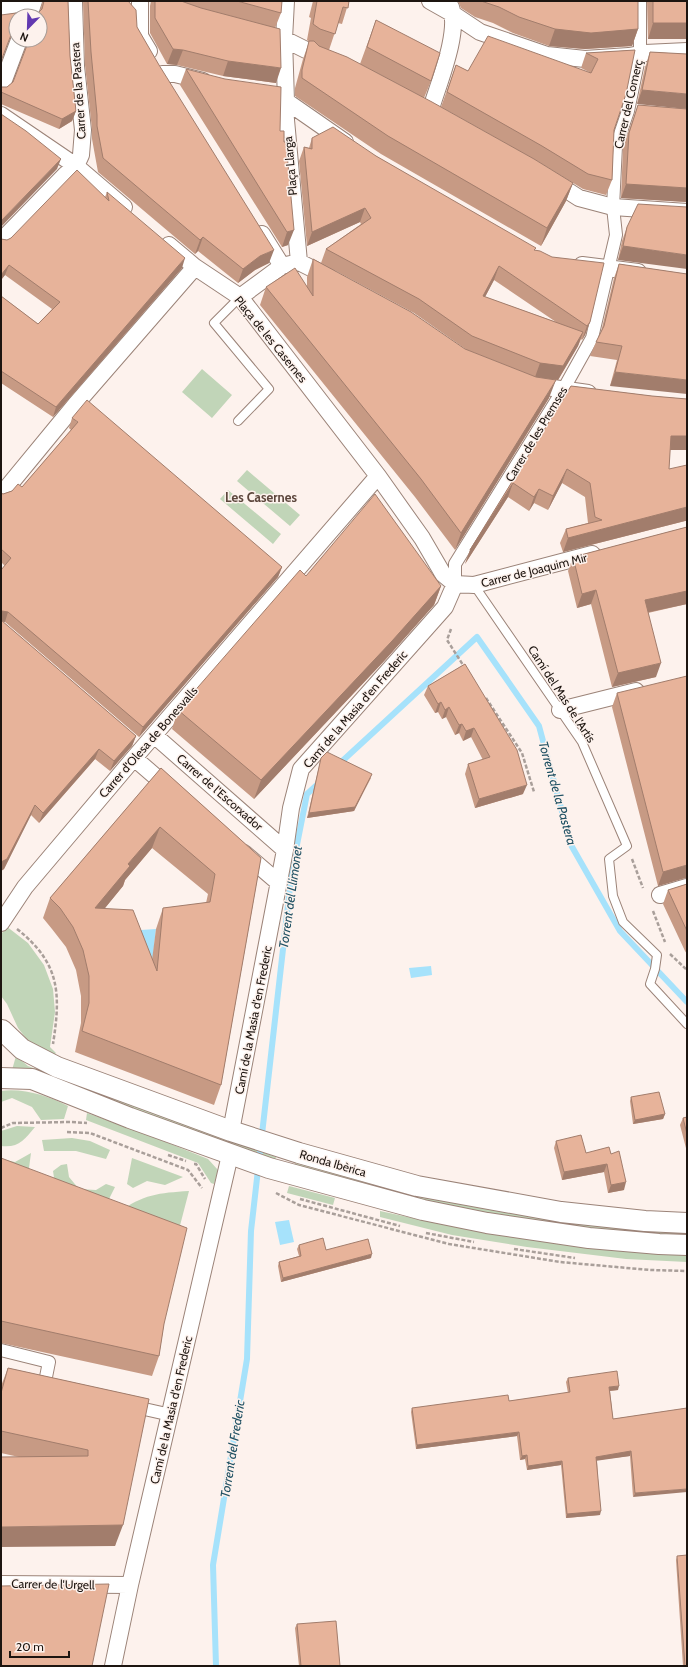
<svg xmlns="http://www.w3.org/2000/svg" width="688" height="1667" viewBox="0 0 688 1667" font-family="Cabin,sans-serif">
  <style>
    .green { fill: #c1d5b8 }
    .water { fill: #a6e2fb }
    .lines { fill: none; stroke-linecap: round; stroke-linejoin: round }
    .stream { stroke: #a6e2fb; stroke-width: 6 }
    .service-casing { stroke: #9b8378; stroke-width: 10 }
    .pedestrian-casing { stroke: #9b8378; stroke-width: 14 }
    .minor-casing { stroke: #9b8378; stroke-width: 18 }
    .tertiary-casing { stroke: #9b8378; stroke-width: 22 }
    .path { stroke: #a99f9a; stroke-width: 2.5; stroke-dasharray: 4 2; stroke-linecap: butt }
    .service { stroke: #fff; stroke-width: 8 }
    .pedestrian { stroke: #fff; stroke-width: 12 }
    .minor { stroke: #fff; stroke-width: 16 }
    .tertiary { stroke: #fff; stroke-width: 20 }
    .wall { fill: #c79a84; fill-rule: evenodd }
    .shaded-wall { fill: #a27d6c }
    .building { fill: #e7b39a; stroke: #a27d6c; fill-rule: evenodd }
    .labels { text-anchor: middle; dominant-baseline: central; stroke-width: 3; stroke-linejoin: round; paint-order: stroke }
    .street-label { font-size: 12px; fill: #1d1510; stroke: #fdf2ed }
    .neighbourhood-label { font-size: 13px; font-weight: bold; fill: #5c463c; stroke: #fdf2ed }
    .water-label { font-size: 13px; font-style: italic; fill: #215264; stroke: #fdf2ed }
  </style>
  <rect width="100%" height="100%" fill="#fdf2ed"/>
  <path class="green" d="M202,369L232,395L212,418L182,392Z
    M247,470L300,515L290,526L237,481Z
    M228,490L281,534L273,544L220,499Z
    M6,926L28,943L44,965L53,989L55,1012L50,1047L56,1053L54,1055L32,1046L18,1028L7,1004L1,996V935Z
    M16,1056L28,1066L276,1157L275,1161L12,1070Z
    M1,1091C24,1088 48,1096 68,1106L64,1119L41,1120L32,1107L12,1098L1,1102Z
    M87,1113L151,1136L208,1159L218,1170L214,1184L211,1183L198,1163L86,1120Z
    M17,1126L35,1127C24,1140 19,1148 1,1146V1131Z
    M72,1138L90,1141L110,1150L106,1159L76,1151H44L42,1140Z
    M31,1153L29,1168L17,1176L1,1159L15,1162Z
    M132,1158L183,1177L165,1185L147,1181L133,1188L127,1184Z
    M295,1163L413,1195L687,1232V1236C610,1232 531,1224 455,1208C401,1196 348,1181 294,1166Z
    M67,1164L69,1177L79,1189L96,1190L106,1184L115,1187L108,1201L55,1184L53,1171L61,1165Z
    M289,1186L335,1198L333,1205L287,1193Z
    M189,1191L177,1237L118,1213C143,1194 159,1193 189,1191Z
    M380,1211C482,1234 583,1249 687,1254V1262L626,1259L527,1247L452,1235L380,1217Z"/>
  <path class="water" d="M156,929L151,972L125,931Z
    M431,966L432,975L411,978L409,968Z
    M289,1220L294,1242L280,1245L275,1222Z"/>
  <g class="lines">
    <path class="stream" d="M338,765L477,637L539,726L571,845L620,931L687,1002
      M216,1666L213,1565L247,1359L251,1231L292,870L307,794L320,782"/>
    <g class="service-casing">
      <path id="service" d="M238,421L269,389L214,323L240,297
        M474,585L582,742L627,846L609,859L613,896L623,922L657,955L655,969L650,984L687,1024"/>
    </g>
    <g class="pedestrian-casing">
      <path id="pedestrian" d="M455,584V564L563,390L592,338L616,235L613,207L616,146L628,111L640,53V1
        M1,1350L49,1362L44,1387L49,1388
        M131,1406L171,1415"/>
    </g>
    <g class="minor-casing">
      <path id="minor" d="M140,1V36L149,51
        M430,1L453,14L480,32L547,55L585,59L629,56L645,53L687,51
        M1,8L31,1
        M29,16L34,1
        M284,39L306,50
        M162,74H175L203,81
        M1,88L19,40
        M286,101L345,142
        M430,112C438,84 460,34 451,7
        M1,115L76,166L124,207
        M551,180L579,198L613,207L687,212
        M262,234L282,266
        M1,241L65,175L76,166L81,155L83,130L76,66L74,1
        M169,245L195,267L240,297L378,476L422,538L443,574L455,584L474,585L592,554
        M299,262L329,277
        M582,265L638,272
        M240,297L282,266L299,262L285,109L286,101L284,39L286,1
        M532,385L588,393
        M1,495L75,405L195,267
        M560,710L636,691
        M154,735L285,850
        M134,758L171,790
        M244,853L279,883
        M660,895L687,887
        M1,923L25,887L134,758L378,476
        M231,1131L285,850L291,808L301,769L445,607L455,584
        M1,1584L130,1585
        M113,1666L130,1585L230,1155"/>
    </g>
    <g class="tertiary-casing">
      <path id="tertiary" d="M2,1030L22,1049L57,1067L231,1131L299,1153L417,1186L561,1212L645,1221L687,1223
        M1,1078L32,1079L130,1118L269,1168L423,1210L487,1223L589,1238L659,1244L687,1245"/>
    </g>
    <path class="path" d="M451,629L447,640L465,668
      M486,698L522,753L534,792
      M632,859L643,888
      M653,911L665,942
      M17,929C60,963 61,993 53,1044
      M670,954L687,970
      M1,1128L13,1123L71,1122L87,1123
      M67,1132L90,1133L188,1170L202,1188
      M168,1155L186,1161
      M194,1164H196L205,1179
      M276,1193L299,1205L449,1244L560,1262L650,1270L687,1271
      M300,1199L400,1226
      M426,1233L474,1242
      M514,1249L575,1258"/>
    <use href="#service" class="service"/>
    <use href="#pedestrian" class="pedestrian"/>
    <use href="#minor" class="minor"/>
    <use href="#tertiary" class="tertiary"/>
  </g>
  <path class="wall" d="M43,1H68L70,56L76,111L72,121L59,129L1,104V87H7L13,82L28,43L27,40H40V10Z
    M83,1H128L137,27L269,263L255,270L238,283L198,251L195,254L98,172L92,139V129L85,65Z
    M151,1H282L281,13L275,28L276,83L223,76L177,65L167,64L150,33V6Z
    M313,1H349L342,24L338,23L329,50L573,183L566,201L541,246L381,154L295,96V88L303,59L309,42L307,40L311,18L309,17Z
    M458,1H638V29L632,46L585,49L549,46L513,33L493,23L475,17L461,8Z
    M647,1H687V39H648Z
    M376,20L431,81L424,98L360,64Z
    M635,50L614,130L612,180L606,195L583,189L537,161L441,107L456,65L468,71L589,72L581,68L586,53Z
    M650,52L687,54L637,104L645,67Z
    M186,69L280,131H284L288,245L282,247L180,85Z
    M638,105L687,109V202L621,198L623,147Z
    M312,138L376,156L535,250L590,322L585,335L582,340L581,339L578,346L558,380L535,377L467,350L414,313L321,263L326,249L361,224L360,222L307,246L299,161L304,147L309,148ZM494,280L556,322L485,297Z
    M107,192L182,268L53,417L1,383V296L38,324L52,309L5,275L1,280V239L7,240L105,197Z
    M687,207L618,260L622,241L627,227Z
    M313,259L465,349L549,398L455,550L415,497L260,305L266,287L307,286V277Z
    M619,264L687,274L610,386L617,360L590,356L596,342L601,332L614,278Z
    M571,386L652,396L687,399V450H670L669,469L685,521L563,552L560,543L566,529L588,523L585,497L562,483L548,510L534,503L529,511L508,497L465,564L470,550Z
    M72,418L282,567L278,577L139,737L5,622H3L136,736L132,746L110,771L95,759L39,823L31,815L4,869L1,871V570L5,566L1,562V493L3,494L22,487L71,430L69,428Z
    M687,527V604L648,613L656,677L612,687L591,604L577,608L568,571L573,557Z
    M306,576L441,586L434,605L385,660L254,799L172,729L178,710Z
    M465,664L523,794L475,808L465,774L468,764L483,760L471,737L463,741L459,733L455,735L446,717L442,719L438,712L435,713L424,695L428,686Z
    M617,693L685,878L658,886L612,707Z
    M321,758L371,778L354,811L307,818L320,762Z
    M161,768L261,858L221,1085L214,1105L75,1052L81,1023V996L76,970L66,947L52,929L43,918L50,898ZM152,848L208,894L206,903L163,908L156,929L152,960L104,909L123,886L125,880Z
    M687,884V954L685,951L663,904L668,890Z
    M631,1097L665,1114L663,1119L633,1124L630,1101Z
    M687,1117V1152L680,1125L683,1118Z
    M556,1141L586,1153L611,1154L624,1190L608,1193L604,1172L562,1180L554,1148Z
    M1,1158L164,1324L159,1356L152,1376L1,1343Z
    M299,1245L326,1250L371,1258L281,1282L278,1266L279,1262L299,1256L297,1249Z
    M8,1368L149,1399L115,1546L19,1457L1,1453V1386Z
    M568,1378L618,1390L610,1391L613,1419L687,1408L633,1497L630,1456L597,1460L600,1515L566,1518L561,1465L527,1470L525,1459L520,1460L517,1436L416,1449L411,1412L412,1408L509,1401L568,1393L566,1382Z
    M677,1556L687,1666H683L676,1560Z
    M297,1624L340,1666H299L295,1628Z"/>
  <path class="shaded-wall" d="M653,23H687V39H648Z
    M16,24V32H13L10,37L14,27Z
    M555,29H638L632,46L585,49L549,46Z
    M173,49L183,50L177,65L167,64Z
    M228,61L281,68L276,83L223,76Z
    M642,90L687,94V109L637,104Z
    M76,111L72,121L59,129L62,119Z
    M61,159L57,169L1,227V221Z
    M573,183L566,201L541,246L547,228Z
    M626,184L687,188V202L621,198Z
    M365,208L360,222L307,246L312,232Z
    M294,230L288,245L282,247L287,232Z
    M203,237L198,251L195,254L200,240Z
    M623,246L687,255V269L618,260Z
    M274,250L269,263L255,270L238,283L243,269L260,256Z
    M185,258L182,268L53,417L56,407Z
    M9,265L5,275L1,280V275Z
    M499,266L494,280L478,310L483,296Z
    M590,322L585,335L582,340L587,326Z
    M583,332L578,346L558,380L535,377L540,363Z
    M615,372L687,380V394L610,386Z
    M556,380L549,398L455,550L461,533Z
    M671,436H687V450H666Z
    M567,469L562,483L548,510L553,496Z
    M513,483L508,497L465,564L470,550Z
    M539,489L534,503L529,511L534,497Z
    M687,507V521H685L563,552L568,538Z
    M282,567L278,577L139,737L143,727Z
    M441,586L434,605L385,660L254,799L261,780Z
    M596,590L591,604L577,608L582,594Z
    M687,591V604L640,614L645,600Z
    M2,611L8,612L5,622L1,621V613Z
    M661,663L656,677L612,687L618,673Z
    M441,702L438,712L435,713L438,704Z
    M449,707L446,717L442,719L445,710Z
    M462,724L459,733L455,735L459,725Z
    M474,728L471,737L463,741L466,731Z
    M136,736L132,746L110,771L114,761Z
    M99,749L95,759L39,823L43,813Z
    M372,774L354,811L307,818L309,813Z
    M527,785L523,794L475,808L479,799Z
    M35,805L31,815L4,869L1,871V862Z
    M160,827L152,848L125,880L123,886L88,929L95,908L128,864Z
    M687,865V878H685L658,886L663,872Z
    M665,1114L663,1119L633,1124L635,1120Z
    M607,1164L604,1172L562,1180L564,1172Z
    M626,1182L624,1190L608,1193L611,1185Z
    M372,1254L371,1258L281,1282L283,1278Z
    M619,1386L618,1390L608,1391L609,1387Z
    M519,1432L517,1436L416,1449L417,1445Z
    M631,1451L630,1456L595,1461L596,1457Z
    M527,1455L525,1459L520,1460L522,1456Z
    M562,1461L561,1465L527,1470L528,1466Z
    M687,1489V1492L633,1497L635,1493Z
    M601,1511L600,1515L566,1518L567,1514Z
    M123,1525L115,1546L1,1547V1527Z"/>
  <path class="building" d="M44,1H68L70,56L76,111L62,119L1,92V87H7L13,82L29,40H40V16H35L42,9Z
    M88,1H128L136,10L137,27L159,65L274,250L260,256L243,269L203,237L200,240L103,158L97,126V115L91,52Z
    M155,1H181L201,8L280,29L281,68L228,61L183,50L173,49L155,18Z
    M237,1H282L281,13Z
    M315,1H349L348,8L343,7L335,34L320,29L313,24L317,1Z
    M481,1H638V29L591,33L555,29L519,17L499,7Z
    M653,1H687V23H653Z
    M16,13L21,16H16V24L14,27L1,61V15Z
    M376,20L440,53L431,81L367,47Z
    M488,36L591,73L598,59L586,53L635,50L626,94L614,130L612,180L588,174L542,146L447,92L456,65L468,71Z
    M309,41H314L319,46L347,57L432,102L534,159L573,183L547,228L388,136L302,78V70Z
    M650,52L687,54V94L642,90Z
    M186,69L225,79L281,87L280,131H284V142H286L294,230L287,232Z
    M638,105L687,109V188L626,184L629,133Z
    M1,114L26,131L61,159L1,221Z
    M333,127L376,156L536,248L534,250L540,251L552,257L604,263L590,322L587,326L499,266L483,296L583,332L563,366L540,363L472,336L419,299L326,249L371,218L365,208L312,232L304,147L312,149V138Z
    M77,170L109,201L107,192L185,258L56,407L1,371V296L38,324L60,302L9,265L1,275V239L7,240L11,238Z
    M638,204L687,207V255L623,246L627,227Z
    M313,259L411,312L465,349L536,377L556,380L461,533L421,479L266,287L295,268L313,296Z
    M619,264L687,274V380L615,372L622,346L596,342L604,326Z
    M571,386L652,396L687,399V436H671L669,469L687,465V507L568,538L566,529L602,520L595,517L590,483L567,469L553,496L539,489L534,497L513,483L470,550Z
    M87,400L282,567L143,727L8,612L2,611L1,613V570L11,558L1,549V493L3,494L12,491L18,484L22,487L78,422L72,418Z
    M375,494L441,586L392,641L261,780L178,710L300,570L306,576Z
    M687,527V591L645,600L661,663L618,673L596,590L582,594L573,557Z
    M1,620L136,736L114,761L99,749L43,813L35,805L7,859L1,862Z
    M465,664L517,750L527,785L479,799L468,764L490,757L474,728L466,731L462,724L459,725L449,707L445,710L441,702L438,704L428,686Z
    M687,676V865L663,872L617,693Z
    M327,752L372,774L355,807L309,813L321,758Z
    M161,768L261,858L221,1085L82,1031L89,1003V976L83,950L73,927L60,908L50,898ZM160,827L215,874L210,902L163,908L157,971L133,910L95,908L130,866L128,864Z
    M687,884V931L668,890Z
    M659,1092L665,1114L635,1120L631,1097Z
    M687,1117V1134L683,1118Z
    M581,1135L586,1153L609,1147L611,1154L619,1151L626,1182L611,1185L607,1164L564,1172L556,1141Z
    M1,1158L187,1228L164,1324L159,1356L1,1321Z
    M323,1238L326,1250L368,1239L372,1254L283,1278L279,1262L301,1256L299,1245Z
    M8,1368L149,1399L123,1525L1,1527V1457L88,1456V1450L1,1431V1393Z
    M617,1371L619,1386L609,1387L613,1419L687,1408V1489L635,1493L631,1451L596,1457L601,1511L567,1514L562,1461L528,1466L527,1455L522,1456L519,1432L417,1445L412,1408L508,1395L509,1401L570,1392L568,1378Z
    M687,1555V1666H685L677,1556Z
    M109,1584L92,1666H1V1586Z
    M336,1621L340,1666H301L297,1624Z"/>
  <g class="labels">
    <g class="street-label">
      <text transform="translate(78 91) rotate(-94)">Carrer de la Pastera</text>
      <text transform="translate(628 104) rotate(-77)">Carrer del Comerç</text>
      <text transform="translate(290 166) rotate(-95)">Plaça Llarga</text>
      <text transform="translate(271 339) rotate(51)">Plaça de les Casernes</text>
      <text transform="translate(536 434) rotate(-59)">Carrer de les Premses</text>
      <text transform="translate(534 570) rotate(-14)">Carrer de Joaquim Mir</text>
      <text transform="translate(562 694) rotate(57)">Camí del Mas de l'Artís</text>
      <text transform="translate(355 709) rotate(-49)">Camí de la Masia d'en Frederic</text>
      <text transform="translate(148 742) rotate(-49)">Carrer d'Olesa de Bonesvalls</text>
      <text transform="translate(220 792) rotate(41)">Carrer de l'Escorxador</text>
      <text transform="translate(253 1020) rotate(-79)">Camí de la Masia d'en Frederic</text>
      <text transform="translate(333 1163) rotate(16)">Ronda Ibèrica</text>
      <text transform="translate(171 1410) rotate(-77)">Camí de la Masia d'en Frederic</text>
      <text transform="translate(53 1584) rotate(1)">Carrer de l'Urgell</text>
    </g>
    <g class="neighbourhood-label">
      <text x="261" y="497">Les Casernes</text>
    </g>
    <g class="water-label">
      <text transform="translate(558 793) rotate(74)">Torrent de la Pastera</text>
      <text transform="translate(290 897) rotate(-82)">Torrent del Llimonet</text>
      <text transform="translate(232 1449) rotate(-81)">Torrent del Frederic</text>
    </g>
  </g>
  <rect width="688" height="1667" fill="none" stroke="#1d1510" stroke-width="4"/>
  <g transform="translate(28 28) rotate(203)"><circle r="19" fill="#fdf2ed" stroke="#a39a95"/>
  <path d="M0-3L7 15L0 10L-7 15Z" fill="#6239b1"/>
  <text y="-6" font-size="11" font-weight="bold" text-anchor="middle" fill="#1d1510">N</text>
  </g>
  <path d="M10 1651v6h59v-6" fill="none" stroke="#1d1510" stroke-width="2"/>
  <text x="16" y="1651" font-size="12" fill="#1d1510" stroke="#fdf2ed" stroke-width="3" paint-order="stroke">20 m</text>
</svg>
